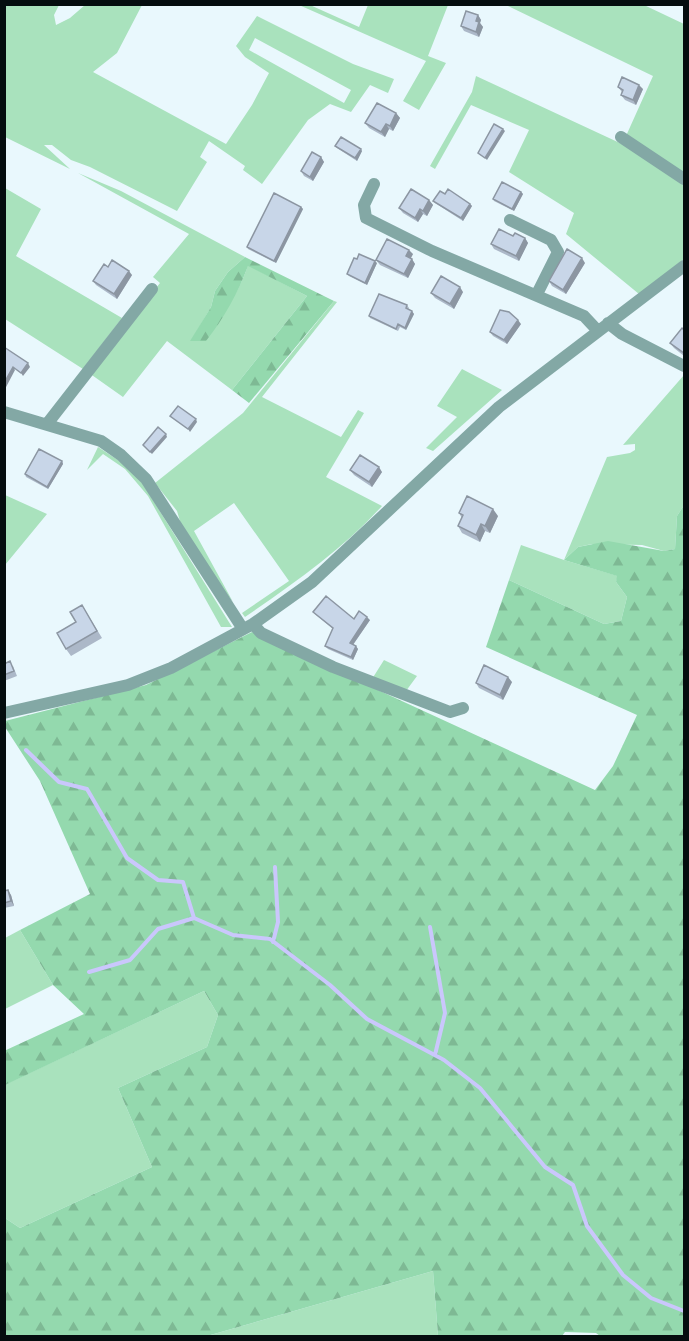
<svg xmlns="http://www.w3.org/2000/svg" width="689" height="1341" viewBox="0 0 689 1341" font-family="'Nunito Sans',sans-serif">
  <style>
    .green { fill: #a9e2bd; fill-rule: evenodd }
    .forest { fill: url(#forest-firs) }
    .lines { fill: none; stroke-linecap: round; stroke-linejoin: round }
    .stream { stroke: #cac7fc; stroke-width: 4 }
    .minor { stroke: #83a8a5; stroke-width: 12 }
    .wall { fill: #acb8c8 }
    .shaded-wall { fill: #8c96a2 }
    .building { fill: #c8d6e8; stroke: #8c96a2; stroke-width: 1.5 }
  </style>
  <defs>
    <pattern id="forest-firs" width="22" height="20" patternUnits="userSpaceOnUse" patternTransform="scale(1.5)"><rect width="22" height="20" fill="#94d9ae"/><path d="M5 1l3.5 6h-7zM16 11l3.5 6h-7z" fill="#7eb994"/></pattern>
  </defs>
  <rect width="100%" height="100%" fill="#e9f8fd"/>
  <path class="green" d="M4,5H59L54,15L56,25L70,18L85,5H142L117,53L93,72L226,144L252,105L269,73L245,57L236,46L257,16L353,64L394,79L388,93L370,85L351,112L330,104L308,120L262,184L243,170L245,166L209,141L200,157L207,162L177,211L90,167L71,160L52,145H44L70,169L5,137ZM255,38L351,90L344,103L249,50Z
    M299,5H310L359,27L368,5H448L428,56L446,63L419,110L403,101L426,61Z
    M506,5H644L684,24V174L626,136L653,76Z
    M476,76L622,144L684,182V259L639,294L566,234L574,213L509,172L529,130L471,105L435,169L430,166L472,92Z
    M78,173L121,191L245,257L228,272L215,291L211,307L191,341C219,316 236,302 248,265L307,296L232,390L167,341L123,397L89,373L160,283L153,277L189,234Z
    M5,188L41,209L16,256L122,318L83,369L5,319Z
    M334,301L337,302L262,397L341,437L358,410L364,413L326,477L382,506C343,549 293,584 245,617L242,613L289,581L234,503L194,531L233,602L212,575L182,528L177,511L155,483L243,413Z
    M462,369L502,390L433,451L426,448L457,417L437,406Z
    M684,375V505L677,516L675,549L664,551L642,545L592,544L578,547L564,560L618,576L616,582L627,597L621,621L604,624L509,580L521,545L564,560L607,457L630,453L635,450V444L623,445Z
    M98,447L124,464L141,481L232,627H221L148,496L125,469L103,454L87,470Z
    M5,495L47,514L5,565Z
    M384,660L417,676L406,691L372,679Z
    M20,930L53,985L5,1009V938Z
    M204,991L218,1015L207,1047L118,1088L152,1167L20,1228L5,1218L4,1085Z
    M433,1271L438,1336H207Z"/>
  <path class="forest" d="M245,257L334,301L249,403L232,390L307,296L248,266C238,293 224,318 206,341H190L211,307L215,291L228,272Z
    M684,505V1336H600L596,1333L565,1332L562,1336H438L433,1271L207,1336H5V1218L20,1228L152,1167L118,1088L207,1047L218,1015L204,991L5,1085L4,1051L84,1014L53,985L20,930L90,894L40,781L5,727V721L146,685L252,632L595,790L613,766L637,715L486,647L509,580L604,624L621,621L627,597L616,582L617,576L564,560L578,547L608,541L664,551L675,549L677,516Z"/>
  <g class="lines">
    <path class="stream" d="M26,750L59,782L87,789L127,858L158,880L183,882L194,918L233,935L270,939L330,985L367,1019L444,1060L480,1088L545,1167L573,1185L587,1226L623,1275L651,1298L684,1311
      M430,927L445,1013L435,1055
      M273,942L278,922L275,867
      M89,972L130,960L158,929L194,918"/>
    <path class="minor" d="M621,137L684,179
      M374,184L364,205L366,218L432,251L584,316L598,331
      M510,220L551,240L558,252L537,294
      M608,323L622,334L684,366
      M4,412L101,441L121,455L146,479L243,629
      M47,424L152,289
      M253,624L261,633L333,667L450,712L463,708
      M4,713L128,685L171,668L253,624L312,582L499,407L684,266"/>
  </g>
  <path class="wall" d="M478,15L481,20L480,23L483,27L479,37L464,31L461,26Z
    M618,87L643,89L636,105L625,100L621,95L622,92Z
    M396,113L400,118L393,131L389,129L385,137L369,128L365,123Z
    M335,146L362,151L357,161L337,148Z
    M321,157L324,162L313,181L304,176L301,171Z
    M521,192L523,194L514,211L494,201L493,199Z
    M445,194L470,204L472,206L463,221L435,203L433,201Z
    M429,200L433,205L427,216L423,214L418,222L403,213L399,208Z
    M301,207L303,209L276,263L248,249L247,247Z
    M513,236L525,238L528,243L519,261L494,249L491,244Z
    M413,254L411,258L415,264L408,278L380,265L376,260Z
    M377,263L367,285L349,276L347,274Z
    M585,263L566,294L552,286L549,281Z
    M108,267L132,275L117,299L96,285L93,281Z
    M463,292L454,309L435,298L431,293Z
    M407,305L409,308L408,309L414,314L406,330L400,327L398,331L370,318L369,316Z
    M521,324L507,344L493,336L490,332Z
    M684,330V356L674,348L670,343Z
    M62,461L63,464L48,489L26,477L25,474Z
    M350,470L382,472L372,487L354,475Z
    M459,513L498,516L490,533L485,531L480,542L462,533L458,526L462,518Z
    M82,605L102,638L71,656L66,649Z
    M313,612L354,619L370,620L353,645L358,649L353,660L328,649L325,646L333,629L316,615Z
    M4,664L13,666L17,676L4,681Z
    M512,682L503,700L479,688L476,683Z
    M4,891L11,895L14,906L4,908Z"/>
  <path class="shaded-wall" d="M478,15L481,20L480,23L483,27L479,37L476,32V21Z
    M639,85L643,89L636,105L633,100Z
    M396,113L400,118L393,131L390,126Z
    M386,124L389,129L385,137L381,132Z
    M503,129L505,131L487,160L485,158Z
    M361,149L362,151L357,161L355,158Z
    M321,157L324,162L313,181L310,177Z
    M521,192L523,194L514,211L512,209Z
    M429,200L433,205L427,216L423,211Z
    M470,204L472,206L463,221L461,218Z
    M301,207L303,209L276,263L274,261Z
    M420,209L423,214L418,222L415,218Z
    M525,238L528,243L519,261L516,256Z
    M409,250L413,254L409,261L406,256Z
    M582,258L585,263L566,294L563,290Z
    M412,259L415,264L408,278L404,274Z
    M375,261L377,263L367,285L365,283Z
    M129,271L132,275L117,299L114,294Z
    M460,287L463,292L454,309L450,304Z
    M412,311L414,314L406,330L405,328Z
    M518,320L521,324L507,344L504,340Z
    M28,363L30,367L23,376L21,373Z
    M13,367L15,370L4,391V383Z
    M196,419L197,422L190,432L188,429Z
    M166,434L167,437L152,454L150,452Z
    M62,461L63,464L48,489L47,487Z
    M379,467L382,472L372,487L369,482Z
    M493,509L498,516L490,533L485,526Z
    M481,524L485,531L480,542L476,535Z
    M367,617L370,620L352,646L350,643Z
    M356,646L358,649L353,660L351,657Z
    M508,677L512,682L503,700L500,695Z
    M8,890L11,895L14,906L11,901Z"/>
  <path class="building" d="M466,11L478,15L476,21L479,22L476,32L461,26Z
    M622,77L639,85L633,100L621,95L623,90L618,87Z
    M377,103L396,113L390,126L386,124L381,132L365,123Z
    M494,124L503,129L485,158L478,153Z
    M341,137L361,149L355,158L335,146Z
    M312,152L321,157L310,177L301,171Z
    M502,182L521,192L512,209L493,199Z
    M411,189L429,200L423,211L420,209L415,218L399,208Z
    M448,189L470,204L461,218L433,201L440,191L445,194Z
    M274,193L301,207L274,261L247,247Z
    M499,229L513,236L515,233L525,238L516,256L491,244Z
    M387,239L409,250L406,256L412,259L404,274L376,260Z
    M567,249L582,258L563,290L549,281Z
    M359,254L375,261L365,283L347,274L354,258L357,259Z
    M112,260L129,271L114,294L93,281L104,264L108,267Z
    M441,276L460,287L450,304L431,293Z
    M379,294L407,305L406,308L412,311L405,328L398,324L396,329L369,316Z
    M500,310L509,312L518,320L504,340L490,332Z
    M682,328L684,330V353L670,343Z
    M4,347L28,363L21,373L13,367L4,383Z
    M178,406L196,419L188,429L170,416Z
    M158,427L166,434L150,452L143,445Z
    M39,449L62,461L47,487L25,474Z
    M360,455L379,467L369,482L350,470Z
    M467,496L493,509L485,526L481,524L476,535L458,526L463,515L459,513Z
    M326,596L354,619L359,611L367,617L350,643L356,646L351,657L325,646L333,628L313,612Z
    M82,605L97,631L66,649L57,633L76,622L70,612Z
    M10,661L14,671L4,675V664Z
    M484,665L508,677L500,695L476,683Z
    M8,890L11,901L4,903V891Z"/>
  <rect width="689" height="1341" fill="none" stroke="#050d0f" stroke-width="12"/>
</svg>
